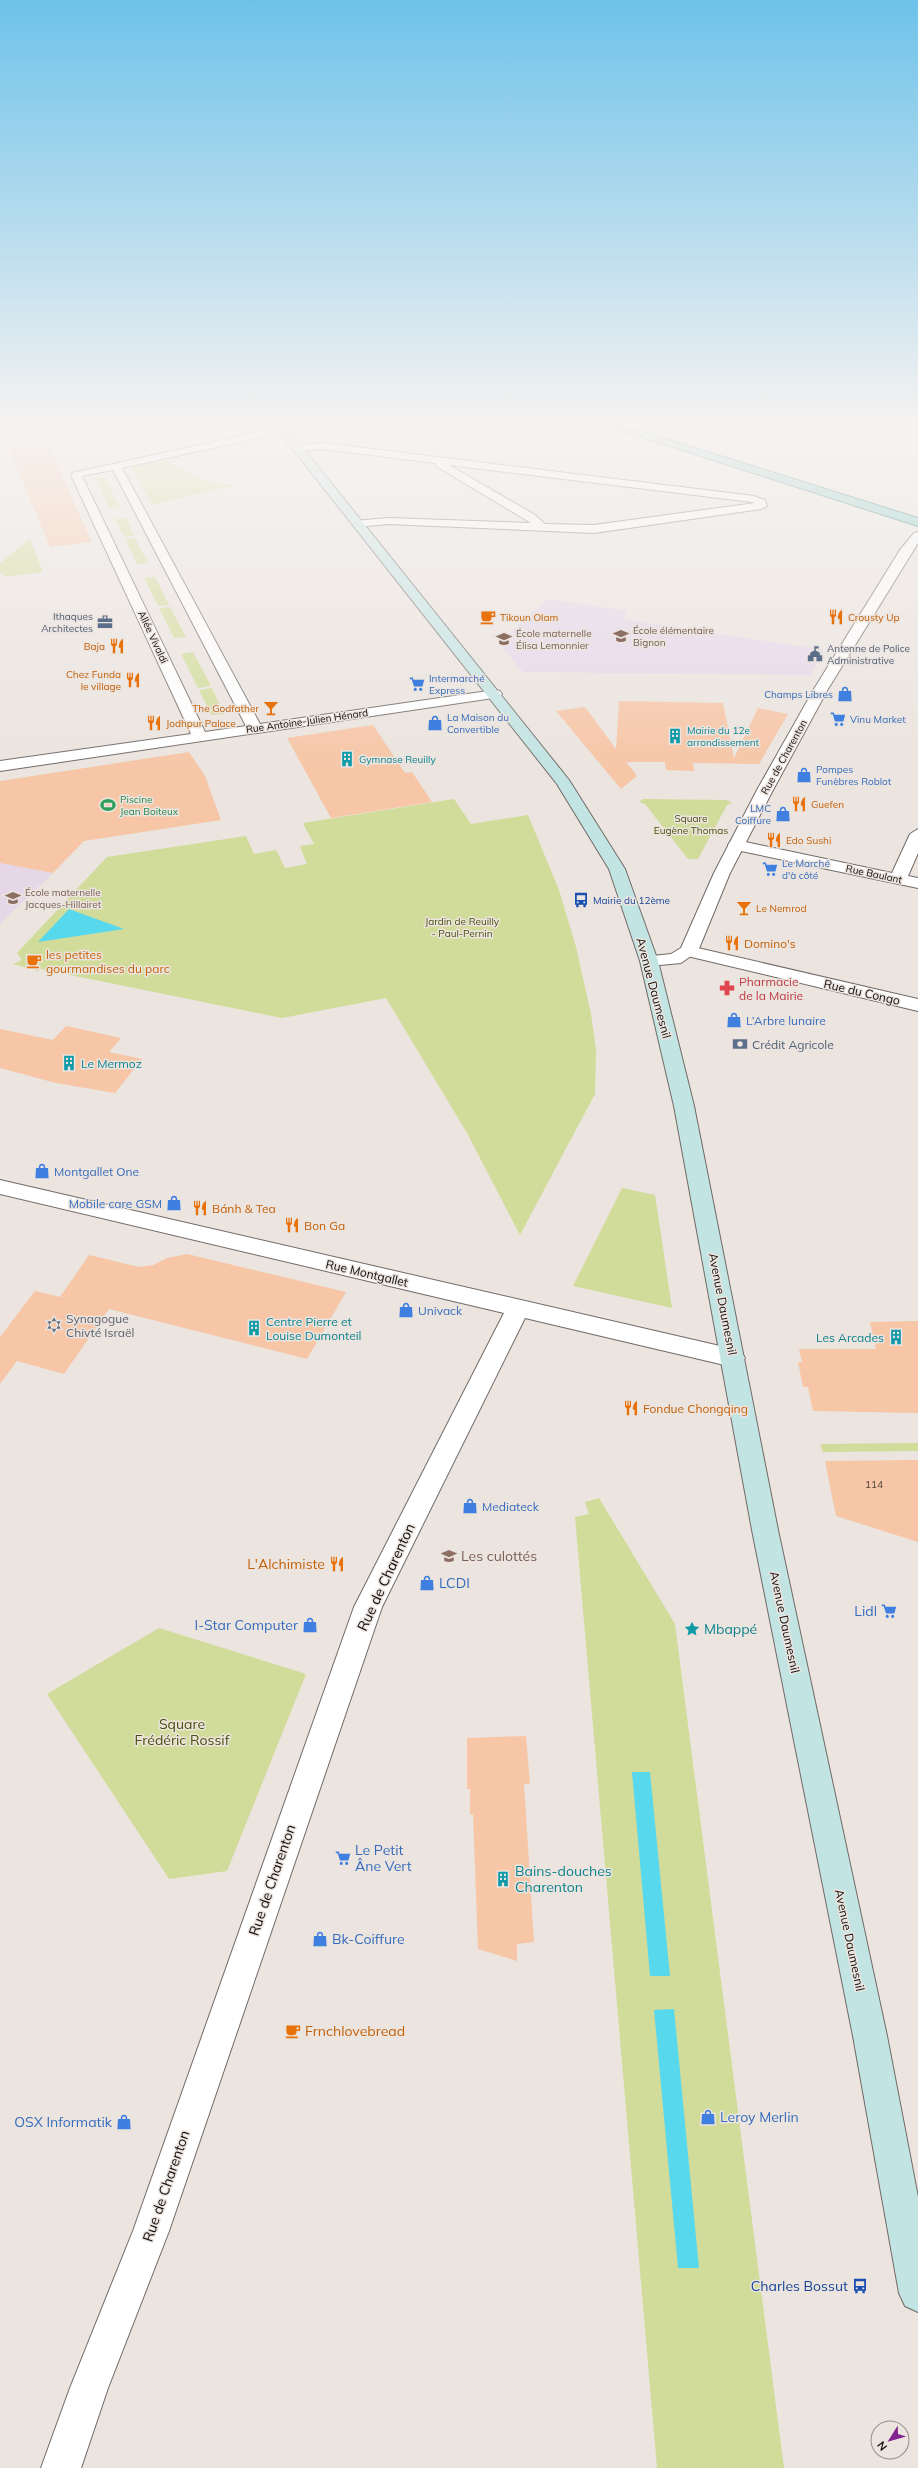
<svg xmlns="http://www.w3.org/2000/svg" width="918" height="2468" viewBox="0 0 918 2468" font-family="Mulish,sans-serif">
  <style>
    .education { fill: #e5d6e8 }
    .green { fill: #d1dc9a }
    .water { fill: #58d8ed }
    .building { fill: #f6c6a7 }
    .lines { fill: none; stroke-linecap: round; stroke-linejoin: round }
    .minor-casing { stroke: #716a66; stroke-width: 2 }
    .tertiary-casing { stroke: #716a66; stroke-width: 2 }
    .secondary-casing { stroke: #716a66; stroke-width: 2 }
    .primary-casing { stroke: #27716d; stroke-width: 2 }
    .minor { fill: #fff; fill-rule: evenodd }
    .tertiary { fill: #fff; fill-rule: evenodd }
    .secondary { fill: #c2e4e3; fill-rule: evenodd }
    .primary { fill: #85cac7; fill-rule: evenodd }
    .labels { text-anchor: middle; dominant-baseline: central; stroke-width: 3; stroke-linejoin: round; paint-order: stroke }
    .far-service-label { font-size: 10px; fill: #4e5e75; stroke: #ebe4df; text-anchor: end }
    .far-food-label { font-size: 10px; fill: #c56008; stroke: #ebe4df; text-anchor: start }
    .far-education-label { font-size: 10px; fill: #785e54; stroke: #ebe4df; text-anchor: start }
    .far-street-label { font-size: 10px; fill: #110e0d; stroke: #ebe4df }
    .far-shop-label { font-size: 10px; fill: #366cbe; stroke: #ebe4df; text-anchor: start }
    .far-culture-label { font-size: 10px; fill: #0d838f; stroke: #ebe4df; text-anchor: start }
    .far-leisure-label { font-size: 10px; fill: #27864d; stroke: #ebe4df; text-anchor: start }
    .far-park-label { font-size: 10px; fill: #474e0a; stroke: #ebe4df }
    .far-transit-label { font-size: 10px; fill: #164399; stroke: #ebe4df; text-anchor: start }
    .number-label { font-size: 10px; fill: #4a3c34 }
    .food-label { font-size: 12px; fill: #c56008; stroke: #ebe4df; text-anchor: start }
    .health-label { font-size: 12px; fill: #be3a42; stroke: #ebe4df; text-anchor: start }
    .street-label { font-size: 12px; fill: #110e0d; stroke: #ebe4df }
    .shop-label { font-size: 12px; fill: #366cbe; stroke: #ebe4df; text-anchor: start }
    .service-label { font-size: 12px; fill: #4e5e75; stroke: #ebe4df; text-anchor: start }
    .culture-label { font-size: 12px; fill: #0d838f; stroke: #ebe4df; text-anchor: start }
    .worship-label { font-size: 12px; fill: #5b616d; stroke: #ebe4df; text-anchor: start }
    .near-education-label { font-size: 14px; fill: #785e54; stroke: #ebe4df; text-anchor: start }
    .near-food-label { font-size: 14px; fill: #c56008; stroke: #ebe4df; text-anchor: end }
    .near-street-label { font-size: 14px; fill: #110e0d; stroke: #ebe4df }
    .near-shop-label { font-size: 14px; fill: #366cbe; stroke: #ebe4df; text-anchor: start }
    .near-culture-label { font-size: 14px; fill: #0d838f; stroke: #ebe4df; text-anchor: start }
    .near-park-label { font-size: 14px; fill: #474e0a; stroke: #ebe4df }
    .near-transit-label { font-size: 14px; fill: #164399; stroke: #ebe4df; text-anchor: end }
  </style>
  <rect width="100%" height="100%" fill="#ebe4df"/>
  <path class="education" d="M547,599L628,611L623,619L824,650L810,675L523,672L499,643Z
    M0,863L53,873L0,923Z"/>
  <path class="green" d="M167,460L203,480L208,479L217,484L237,485L152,505L131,467Z
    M105,478L120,507L109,508L95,479Z
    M126,518L134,536L124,537L115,519Z
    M135,538L148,563L137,564L125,539Z
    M30,539L43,572L5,577L0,573V563Z
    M155,577L169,605L158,606L144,578Z
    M170,607L186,637L174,638L159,608Z
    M193,652L211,686L198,688L181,654Z
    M212,688L224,714L211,715L199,690Z
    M454,799L471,824L528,815L559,890L576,947L591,1014L596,1050L595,1094L520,1235L467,1133L386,998L282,1018L41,969L38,971L13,964L22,960L17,953L107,857L246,836L254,854L276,850L285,868L307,864L300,846L314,844L303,823Z
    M643,799L727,800L732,803L727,805L698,859H688L645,804L639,802Z
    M622,1188L655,1195L672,1308L573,1286Z
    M918,1443V1451L823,1452L820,1444Z
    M599,1498L675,1624L784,2468H657L575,1517L589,1514L585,1502Z
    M159,1628L306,1674L227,1871L169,1879L47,1694Z"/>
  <path class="water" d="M69,909L124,929L38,942Z
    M632,1772H650L670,1976H650Z
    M674,2009L699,2268H678L654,2010Z"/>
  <path class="building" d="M8,446L50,450L92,542L50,547Z
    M619,701L723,703L734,758L758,708L788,714L759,764L693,763L694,771L666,770L665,762H626L637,776L621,789L556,711L585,707L616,749Z
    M373,725L405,773L412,772L432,802L331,818L287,738Z
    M189,752L205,776L221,820L84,841L53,873L0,863V781Z
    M66,1026L121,1038L109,1052L142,1059L115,1093L56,1083L0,1068V1029L53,1040Z
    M187,1254L346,1292L307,1359L109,1309L64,1374L17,1361L0,1384V1337L35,1291L60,1297L89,1255L139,1267L153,1265L167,1258Z
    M918,1321V1413L813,1411L808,1387H803L798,1362H802L799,1349H876L870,1322Z
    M918,1460V1542L836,1516L825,1461Z
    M526,1736L530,1784H524L534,1942L517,1944V1961L478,1949L473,1814L470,1815V1789H467V1738Z"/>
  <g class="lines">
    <g class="minor-casing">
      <path id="minor" d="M0,424H6L0,428Z
        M282,427L286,428V432L122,468L260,724L495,690L500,691L502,694L500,697L0,771V761L191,734L71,475L72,473ZM113,470L246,726L205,732L82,476Z
        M323,443L754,496L765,500L767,506L761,509L594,533L388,524L358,527L354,525V521L388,518L531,523L436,466L435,463L323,449L298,451L293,448L298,445ZM449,465L752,502L755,503L594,525L545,524L535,515Z
        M918,829V853L908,876L918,878V888L736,850L730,848L728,845L730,842L736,840L892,873L910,834Z
        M689,946L918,999V1011L683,955L680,951L683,947Z
        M0,1180L733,1349L741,1352L745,1358L741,1364L733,1367L525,1318L382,1607L169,2231L108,2388L81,2468H41L70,2388L133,2231L354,1607L504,1313L0,1194Z"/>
    </g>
    <g class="tertiary-casing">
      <path id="tertiary" d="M918,532V543L828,689L773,790L730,873L698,951L681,963L649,966L643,965L640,961L643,957L671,954L681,948L714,873L757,790L814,689L900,550L914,533Z"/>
    </g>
    <g class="secondary-casing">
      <path id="secondary" d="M273,424H284L569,780L625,869L658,961L694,1106L778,1530L887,2036L918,2197V2312L905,2306L899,2293L853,2036L752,1530L674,1106L640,961L609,869L557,784Z"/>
    </g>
    <g class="primary-casing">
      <path id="primary" d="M601,424H618L918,518V526Z"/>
    </g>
    <use href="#minor" class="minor"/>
    <use href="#tertiary" class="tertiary"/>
    <use href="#secondary" class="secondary"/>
    <use href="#primary" class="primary"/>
  </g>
  <linearGradient id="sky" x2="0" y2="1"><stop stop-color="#6ec2ea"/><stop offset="0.55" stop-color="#f6f3f1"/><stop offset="1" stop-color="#f6f3f1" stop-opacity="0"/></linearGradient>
  <rect width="918" height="770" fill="url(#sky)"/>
  <defs>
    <g id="cafe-bare" transform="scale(1.2)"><path d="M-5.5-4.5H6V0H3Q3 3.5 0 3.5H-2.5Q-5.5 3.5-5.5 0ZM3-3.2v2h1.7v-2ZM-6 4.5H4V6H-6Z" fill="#e8710a" stroke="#ebe4df" stroke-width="2.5" paint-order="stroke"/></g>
    <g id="restaurant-bare" transform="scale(1.2)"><path d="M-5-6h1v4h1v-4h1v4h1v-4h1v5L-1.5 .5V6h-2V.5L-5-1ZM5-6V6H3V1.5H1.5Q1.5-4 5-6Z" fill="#e8710a" stroke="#ebe4df" stroke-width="2.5" paint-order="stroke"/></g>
    <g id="office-bare" transform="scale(1.2)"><path d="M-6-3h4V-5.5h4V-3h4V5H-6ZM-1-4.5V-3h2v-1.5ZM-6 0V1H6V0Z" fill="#5c6f8a" stroke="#ebe4df" stroke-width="2.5" paint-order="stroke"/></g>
    <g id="school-bare" transform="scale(1.2)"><path d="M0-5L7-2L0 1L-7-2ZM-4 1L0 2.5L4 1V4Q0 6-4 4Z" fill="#8d6e63" stroke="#ebe4df" stroke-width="2.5" paint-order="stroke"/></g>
    <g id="civic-bare" transform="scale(1.2)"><path d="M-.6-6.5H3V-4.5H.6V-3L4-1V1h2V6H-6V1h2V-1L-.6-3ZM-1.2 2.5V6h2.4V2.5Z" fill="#5c6f8a" stroke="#ebe4df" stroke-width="2.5" paint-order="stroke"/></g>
    <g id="supermarket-bare" transform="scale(1.2)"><path d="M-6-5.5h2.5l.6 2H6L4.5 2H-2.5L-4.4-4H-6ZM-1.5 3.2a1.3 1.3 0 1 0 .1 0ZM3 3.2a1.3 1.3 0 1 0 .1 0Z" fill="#3f7fe0" stroke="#ebe4df" stroke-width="2.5" paint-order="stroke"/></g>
    <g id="shop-bare" transform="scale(1.2)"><path d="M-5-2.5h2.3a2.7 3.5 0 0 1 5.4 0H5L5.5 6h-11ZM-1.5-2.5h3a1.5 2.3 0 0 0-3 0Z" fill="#3f7fe0" stroke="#ebe4df" stroke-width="2.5" paint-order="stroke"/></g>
    <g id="bar-bare" transform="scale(1.2)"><path d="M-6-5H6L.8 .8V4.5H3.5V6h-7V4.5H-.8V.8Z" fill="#e8710a" stroke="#ebe4df" stroke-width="2.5" paint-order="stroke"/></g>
    <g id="building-bare" transform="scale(1.2)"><path d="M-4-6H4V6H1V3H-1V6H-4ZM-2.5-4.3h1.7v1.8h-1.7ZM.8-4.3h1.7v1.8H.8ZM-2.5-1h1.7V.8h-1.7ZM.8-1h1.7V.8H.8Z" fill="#0f9aa8" stroke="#ebe4df" stroke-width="2.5" paint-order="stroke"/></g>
    <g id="stadium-bare" transform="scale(1.2)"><path d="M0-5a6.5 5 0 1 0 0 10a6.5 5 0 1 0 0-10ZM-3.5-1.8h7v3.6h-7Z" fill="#2e9e5b" stroke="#ebe4df" stroke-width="2.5" paint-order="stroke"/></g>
    <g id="bus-bare" transform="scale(1.2)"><path d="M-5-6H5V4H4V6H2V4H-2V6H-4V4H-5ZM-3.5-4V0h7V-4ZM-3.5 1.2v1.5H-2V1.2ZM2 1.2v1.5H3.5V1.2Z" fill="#1a4fb4" stroke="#ebe4df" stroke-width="2.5" paint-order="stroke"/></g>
    <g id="pharmacy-bare" transform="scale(1.2)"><path d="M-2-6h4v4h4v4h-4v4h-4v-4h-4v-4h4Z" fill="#e0444e" stroke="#ebe4df" stroke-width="2.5" paint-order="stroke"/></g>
    <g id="bank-bare" transform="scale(1.2)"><path d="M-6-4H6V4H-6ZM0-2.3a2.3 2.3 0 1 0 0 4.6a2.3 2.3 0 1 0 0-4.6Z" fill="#5c6f8a" stroke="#ebe4df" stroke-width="2.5" paint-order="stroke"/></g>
    <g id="synagogue-bare" transform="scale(1.2)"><path d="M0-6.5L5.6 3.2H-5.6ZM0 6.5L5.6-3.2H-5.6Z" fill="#6b7280" stroke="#ebe4df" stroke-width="2.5" paint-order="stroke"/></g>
    <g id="sight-bare" transform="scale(1.2)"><path d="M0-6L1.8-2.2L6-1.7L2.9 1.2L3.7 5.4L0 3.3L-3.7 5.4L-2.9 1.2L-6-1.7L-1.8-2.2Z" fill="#0f9aa8" stroke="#ebe4df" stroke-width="2.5" paint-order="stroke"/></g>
  </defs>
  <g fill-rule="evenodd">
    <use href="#cafe-bare" x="488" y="617"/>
    <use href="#restaurant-bare" x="836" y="617"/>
    <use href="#office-bare" x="105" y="622"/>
    <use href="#school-bare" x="621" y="636"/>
    <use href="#school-bare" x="504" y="639"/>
    <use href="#restaurant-bare" x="117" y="646"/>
    <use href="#civic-bare" x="815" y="654"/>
    <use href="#restaurant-bare" x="133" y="680"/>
    <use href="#supermarket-bare" x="417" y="684"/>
    <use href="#shop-bare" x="845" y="694"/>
    <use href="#bar-bare" x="271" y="708"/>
    <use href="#supermarket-bare" x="838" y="719"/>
    <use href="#restaurant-bare" x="154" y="723"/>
    <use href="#shop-bare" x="435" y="723"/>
    <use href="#building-bare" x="675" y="736"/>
    <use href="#building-bare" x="347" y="759"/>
    <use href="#shop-bare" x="804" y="775"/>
    <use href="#restaurant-bare" x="799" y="804"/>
    <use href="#stadium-bare" x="108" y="805"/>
    <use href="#shop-bare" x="783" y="814"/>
    <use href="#restaurant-bare" x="774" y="840"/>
    <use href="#supermarket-bare" x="770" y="869"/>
    <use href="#school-bare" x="13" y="898"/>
    <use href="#bus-bare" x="581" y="900"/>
    <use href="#bar-bare" x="744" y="908"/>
    <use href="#restaurant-bare" x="732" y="943"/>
    <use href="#cafe-bare" x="34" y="961"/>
    <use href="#pharmacy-bare" x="727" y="988"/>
    <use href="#shop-bare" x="734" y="1020"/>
    <use href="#bank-bare" x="740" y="1044"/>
    <use href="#building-bare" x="69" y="1063"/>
    <use href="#shop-bare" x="42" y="1171"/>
    <use href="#shop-bare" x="174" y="1203"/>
    <use href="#restaurant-bare" x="200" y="1208"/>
    <use href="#restaurant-bare" x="292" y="1225"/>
    <use href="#shop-bare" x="406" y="1310"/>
    <use href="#synagogue-bare" x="54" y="1325"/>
    <use href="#building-bare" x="254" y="1328"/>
    <use href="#building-bare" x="896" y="1337"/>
    <use href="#restaurant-bare" x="631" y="1408"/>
    <use href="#shop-bare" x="470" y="1506"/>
    <use href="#school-bare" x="449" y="1556"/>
    <use href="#restaurant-bare" x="337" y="1564"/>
    <use href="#shop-bare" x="427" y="1583"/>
    <use href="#supermarket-bare" x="889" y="1611"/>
    <use href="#shop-bare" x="310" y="1625"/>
    <use href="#sight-bare" x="692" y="1629"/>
    <use href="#supermarket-bare" x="343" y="1858"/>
    <use href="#building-bare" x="503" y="1879"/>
    <use href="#shop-bare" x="320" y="1939"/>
    <use href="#cafe-bare" x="293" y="2031"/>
    <use href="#shop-bare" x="708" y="2117"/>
    <use href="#shop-bare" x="124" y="2122"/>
    <use href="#bus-bare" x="860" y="2286"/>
  </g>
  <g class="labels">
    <g class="far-service-label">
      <text x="93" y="616">Ithaques<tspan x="93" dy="12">Architectes</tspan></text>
      <text x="827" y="648" text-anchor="start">Antenne de Police<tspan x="827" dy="12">Administrative</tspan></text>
    </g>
    <g class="far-food-label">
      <text x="500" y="617">Tikoun Olam</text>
      <text x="848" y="617">Crousty Up</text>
      <text x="105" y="646" text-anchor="end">Baja</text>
      <text x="121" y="674" text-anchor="end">Chez Funda<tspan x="121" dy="12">le village</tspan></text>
      <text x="259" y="708" text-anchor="end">The Godfather</text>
      <text x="166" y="723">Jodhpur Palace</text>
      <text x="811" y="804">Guefen</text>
      <text x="786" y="840">Edo Sushi</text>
      <text x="756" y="908">Le Nemrod</text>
    </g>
    <g class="far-education-label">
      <text x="633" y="630">École élémentaire<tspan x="633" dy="12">Bignon</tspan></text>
      <text x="516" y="633">École maternelle<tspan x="516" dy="12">Élisa Lemonnier</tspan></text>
      <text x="25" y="892">École maternelle<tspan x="25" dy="12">Jacques-Hillairet</tspan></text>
    </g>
    <g class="far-street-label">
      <text transform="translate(153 637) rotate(65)">Allée Vivaldi</text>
      <text transform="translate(307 721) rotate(-8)">Rue Antoine-Julien Hénard</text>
      <text transform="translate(784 757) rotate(-61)">Rue de Charenton</text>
      <text transform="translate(874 874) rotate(12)">Rue Baulant</text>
    </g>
    <g class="far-shop-label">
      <text x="429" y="678">Intermarché<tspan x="429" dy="12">Express</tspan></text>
      <text x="833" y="694" text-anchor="end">Champs Libres</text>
      <text x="447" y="717">La Maison du<tspan x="447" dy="12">Convertible</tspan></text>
      <text x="850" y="719">Vinu Market</text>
      <text x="816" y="769">Pompes<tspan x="816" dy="12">Funèbres Roblot</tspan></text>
      <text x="771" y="808" text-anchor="end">LMC<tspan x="771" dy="12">Coiffure</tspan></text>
      <text x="782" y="863">Le Marché<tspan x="782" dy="12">d'à côté</tspan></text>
    </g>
    <g class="far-culture-label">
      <text x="687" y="730">Mairie du 12e<tspan x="687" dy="12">arrondissement</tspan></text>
      <text x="359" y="759">Gymnase Reuilly</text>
    </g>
    <g class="far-leisure-label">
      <text x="120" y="799">Piscine<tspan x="120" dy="12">Jean Boiteux</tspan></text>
    </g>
    <g class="far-park-label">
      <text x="691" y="818">Square<tspan x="691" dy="12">Eugène Thomas</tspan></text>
      <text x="462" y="921">Jardin de Reuilly<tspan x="462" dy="12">- Paul-Pernin</tspan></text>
    </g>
    <g class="far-transit-label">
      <text x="593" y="900">Mairie du 12ème</text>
    </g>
    <g class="number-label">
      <text x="874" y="1484">114</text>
    </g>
    <g class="food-label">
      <text x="744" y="943">Domino's</text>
      <text x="46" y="954">les petites<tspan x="46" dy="14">gourmandises du parc</tspan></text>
      <text x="212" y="1208">Bánh &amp; Tea</text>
      <text x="304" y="1225">Bon Ga</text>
      <text x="643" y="1408">Fondue Chongqing</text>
    </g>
    <g class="health-label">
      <text x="739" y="981">Pharmacie<tspan x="739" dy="14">de la Mairie</tspan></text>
    </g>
    <g class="street-label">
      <text transform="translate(654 988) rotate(75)">Avenue Daumesnil</text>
      <text transform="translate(862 992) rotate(13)">Rue du Congo</text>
      <text transform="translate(367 1273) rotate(13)">Rue Montgallet</text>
      <text transform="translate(723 1304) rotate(79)">Avenue Daumesnil</text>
      <text transform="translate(785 1622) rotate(78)">Avenue Daumesnil</text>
      <text transform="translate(850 1940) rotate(78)">Avenue Daumesnil</text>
    </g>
    <g class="shop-label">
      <text x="746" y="1020">L’Arbre lunaire</text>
      <text x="54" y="1171">Montgallet One</text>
      <text x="162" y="1203" text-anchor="end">Mobile care GSM</text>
      <text x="418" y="1310">Univack</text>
      <text x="482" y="1506">Mediateck</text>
    </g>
    <g class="service-label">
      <text x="752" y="1044">Crédit Agricole</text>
    </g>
    <g class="culture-label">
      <text x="81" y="1063">Le Mermoz</text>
      <text x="266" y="1321">Centre Pierre et<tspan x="266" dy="14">Louise Dumonteil</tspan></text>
      <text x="884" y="1337" text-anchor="end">Les Arcades</text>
    </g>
    <g class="worship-label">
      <text x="66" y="1318">Synagogue<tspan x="66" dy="14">Chivté Israël</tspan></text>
    </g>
    <g class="near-education-label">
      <text x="461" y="1556">Les culottés</text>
    </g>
    <g class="near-food-label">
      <text x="325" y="1564">L'Alchimiste</text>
      <text x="305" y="2031" text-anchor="start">Frnchlovebread</text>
    </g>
    <g class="near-street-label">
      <text transform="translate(386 1577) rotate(-65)">Rue de Charenton</text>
      <text transform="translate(272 1880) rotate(-71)">Rue de Charenton</text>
      <text transform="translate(166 2186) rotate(-71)">Rue de Charenton</text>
    </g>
    <g class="near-shop-label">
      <text x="439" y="1583">LCDI</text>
      <text x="877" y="1611" text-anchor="end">Lidl</text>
      <text x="298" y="1625" text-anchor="end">I-Star Computer</text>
      <text x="355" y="1850">Le Petit<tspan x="355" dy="16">Âne Vert</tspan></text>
      <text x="332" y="1939">Bk-Coiffure</text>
      <text x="720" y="2117">Leroy Merlin</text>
      <text x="112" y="2122" text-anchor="end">OSX Informatik</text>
    </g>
    <g class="near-culture-label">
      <text x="704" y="1629">Mbappé</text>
      <text x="515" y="1871">Bains-douches<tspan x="515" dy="16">Charenton</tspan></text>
    </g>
    <g class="near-park-label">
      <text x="182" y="1724">Square<tspan x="182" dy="16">Frédéric Rossif</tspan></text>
    </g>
    <g class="near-transit-label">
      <text x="848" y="2286">Charles Bossut</text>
    </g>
  </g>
  <g transform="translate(890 2440) rotate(233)"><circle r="19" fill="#ebe4df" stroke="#948e8b"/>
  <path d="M0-3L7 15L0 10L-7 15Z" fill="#83238d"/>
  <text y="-6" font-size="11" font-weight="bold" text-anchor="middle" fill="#110e0d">N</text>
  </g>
</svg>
